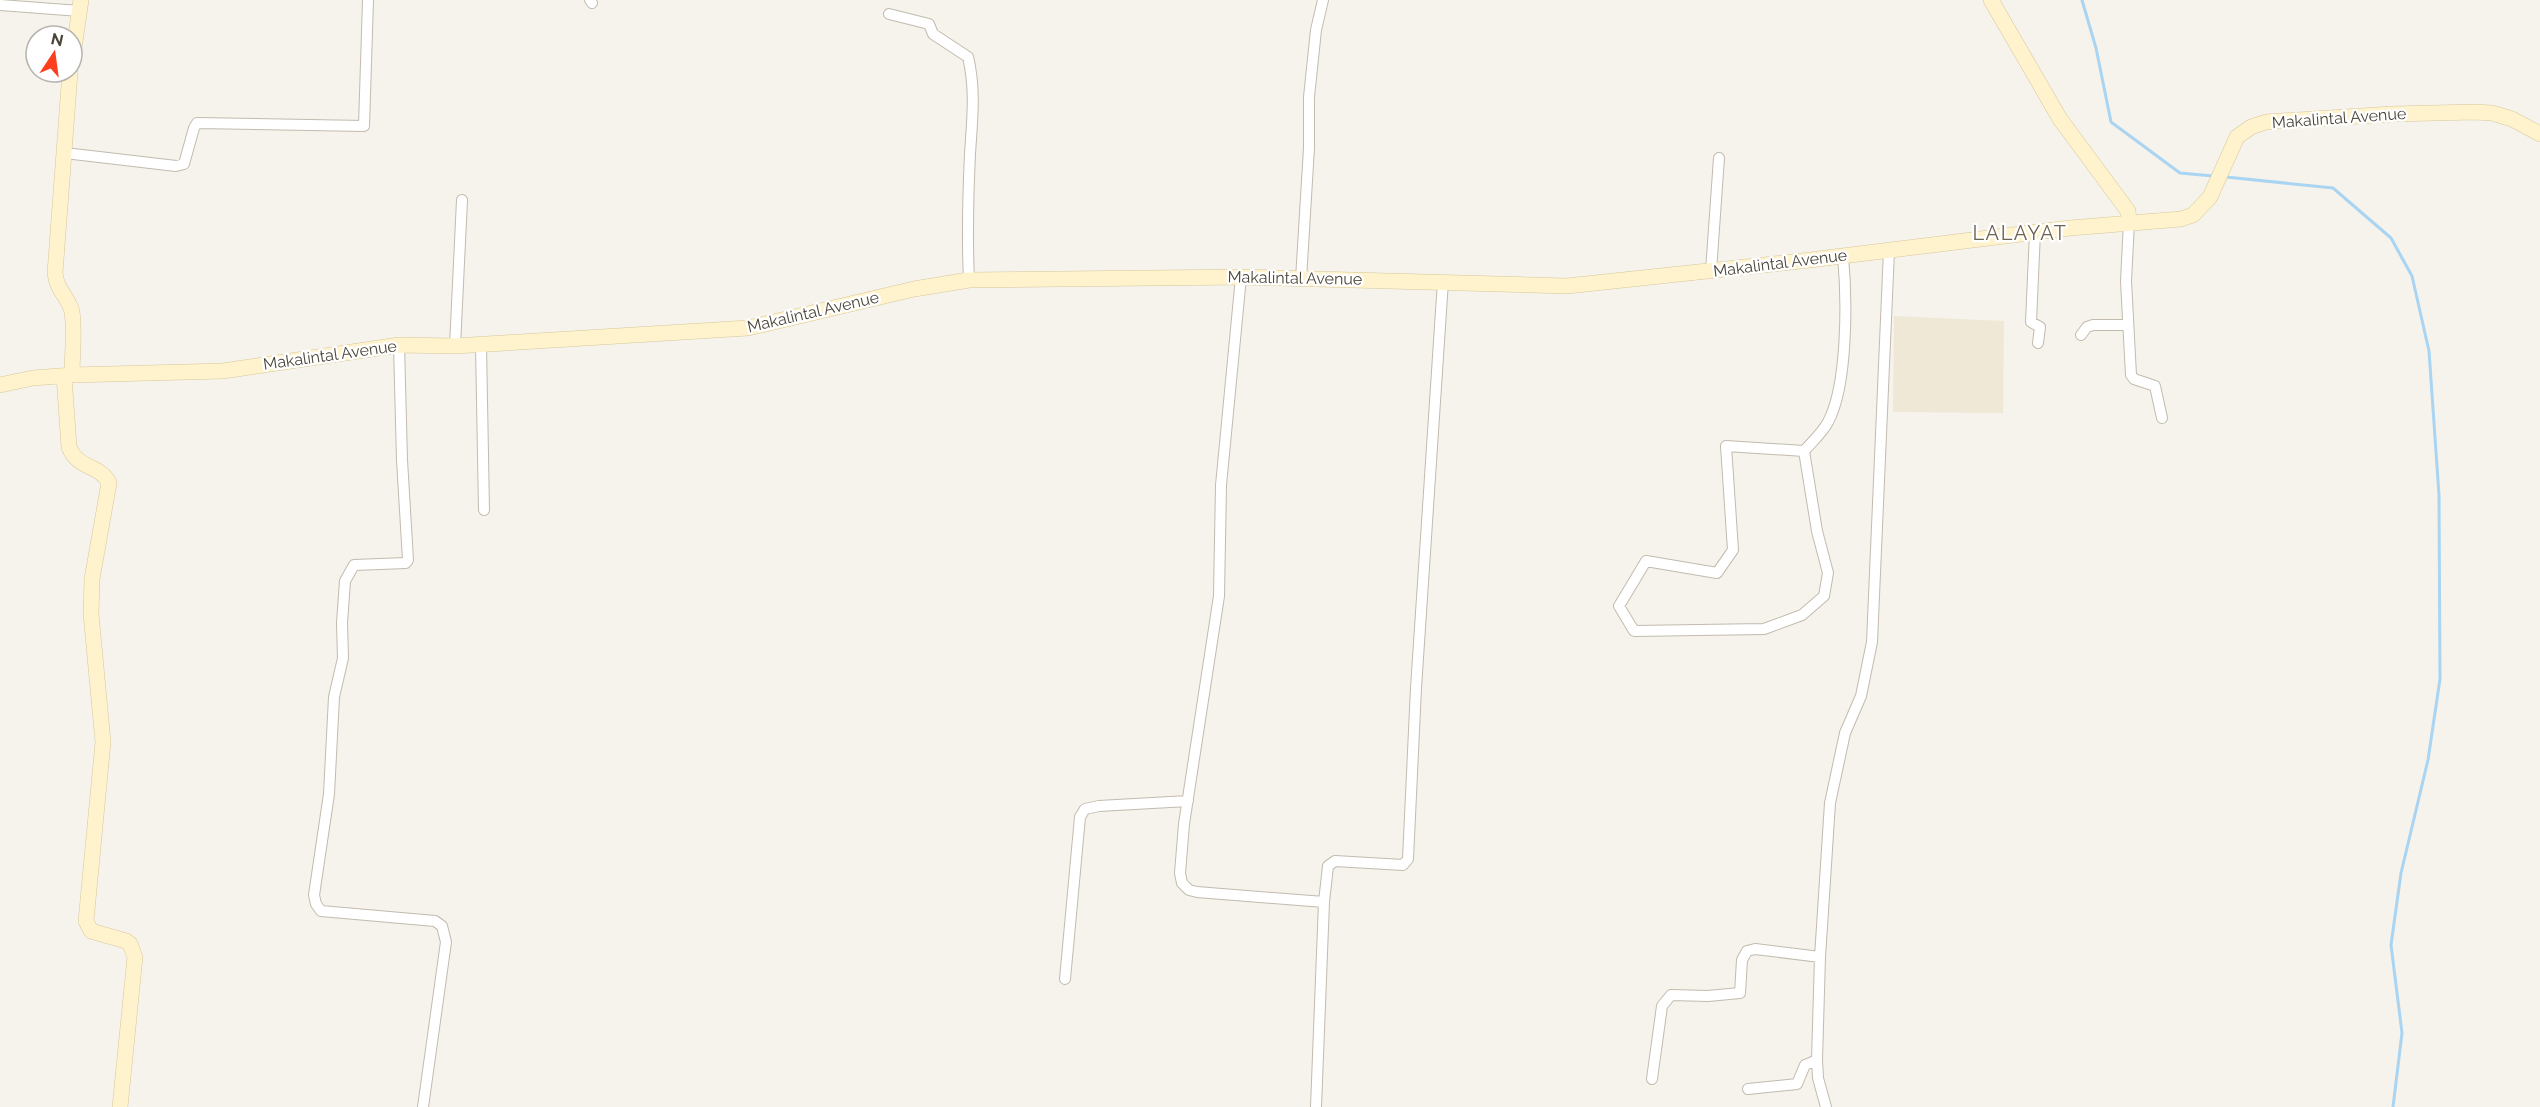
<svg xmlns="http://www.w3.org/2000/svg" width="2540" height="1107" viewBox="0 0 2540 1107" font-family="Raleway,sans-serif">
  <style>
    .education { fill: #efe8d6 }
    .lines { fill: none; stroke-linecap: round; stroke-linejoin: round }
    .stream { stroke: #a9d4f2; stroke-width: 3 }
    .street-casing { stroke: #c2bbae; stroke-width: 12 }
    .secondary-casing { stroke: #d6c79b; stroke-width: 16 }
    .street { stroke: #fff; stroke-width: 10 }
    .secondary { stroke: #fff3cd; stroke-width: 15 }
    .labels { text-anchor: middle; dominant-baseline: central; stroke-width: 4.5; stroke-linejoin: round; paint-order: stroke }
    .street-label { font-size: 16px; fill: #4b4439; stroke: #fff }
    .quarter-label { font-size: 20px; letter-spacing: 1.5px; fill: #6e6250; stroke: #fff }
  </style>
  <rect width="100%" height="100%" fill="#f6f3ec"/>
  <path class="education" d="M1894,316L2004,321L2003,413L1893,412Z"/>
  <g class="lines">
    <path class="stream" d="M2082,0L2096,48L2111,122L2180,173L2213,176
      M2226,177L2333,188L2391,238L2412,276L2429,351L2439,495L2440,679L2428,760L2401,873L2391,945L2402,1033L2393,1107"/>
    <g class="street-casing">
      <path id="street" d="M590,0L592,3
        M0,5L80,11
        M889,14L929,24L933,34L968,57C976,90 972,121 970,154C968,196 967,238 969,280
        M65,153L176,166L184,164L194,128L197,123L364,126L368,0
        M2129,222L2126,281L2131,375L2134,379L2155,386L2162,418
        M2035,232L2031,322L2040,327L2038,343
        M1711,271L1719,158
        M1241,277L1221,485L1219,596L1184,824L1180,873L1182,883L1189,890L1197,892L1324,902
        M1301,279L1309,148V97L1316,30L1323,0
        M2081,335L2087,327L2093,325H2127
        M399,345L402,460L408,560L406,563L354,565L345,581L342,623L343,658L334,697L329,794L314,895L316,904L321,911L435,921L442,926L446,942L423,1107
        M481,345L484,510
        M455,346L462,200
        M1804,451L1726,446L1733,550L1717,573L1646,561L1619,606L1634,631L1764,629L1802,615L1824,596L1828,573L1817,531L1804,451C1812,442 1823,432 1828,422C1848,385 1847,298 1843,256
        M1065,979L1080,817L1085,809L1099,806L1188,801
        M1652,1079L1662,1006L1671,995L1708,996L1740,993L1742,960L1747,951L1755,949L1820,957
        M1748,1089L1797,1084L1805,1065L1817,1060
        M1316,1107L1324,902L1328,866L1335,861L1403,865L1408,859L1416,688L1443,281
        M1826,1107L1818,1078L1817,1060L1820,957L1830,803L1845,733L1861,696L1872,642L1889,250"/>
    </g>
    <g class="secondary-casing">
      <path id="secondary" d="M1991,0L2060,119L2128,211L2129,222
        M72,62L81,0
        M70,72L55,273C57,292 69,297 72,312C75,332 72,355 72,375
        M64,376L69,447C78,470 100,464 109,483L92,579L91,614L103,742L86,921L91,931L126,941L130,944L135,957L120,1107
        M0,385L33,378L72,375L223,371L399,345L455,346L748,328L914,289L969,280L1241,277L1567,286L1810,260L2070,228L2181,219L2193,215L2210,197L2237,137L2251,127L2266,122L2392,114L2474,112L2492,113L2512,119L2540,134"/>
    </g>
    <use href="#street" class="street"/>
    <use href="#secondary" class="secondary"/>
  </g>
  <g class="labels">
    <g class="street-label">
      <text transform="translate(2339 118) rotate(-4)">Makalintal Avenue</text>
      <text transform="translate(1780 263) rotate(-7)">Makalintal Avenue</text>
      <text transform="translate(1295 278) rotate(1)">Makalintal Avenue</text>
      <text transform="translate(813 312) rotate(-13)">Makalintal Avenue</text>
      <text transform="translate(330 355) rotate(-8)">Makalintal Avenue</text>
    </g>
    <g class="quarter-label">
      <text x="2020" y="233">LALAYAT</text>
    </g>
  </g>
  <g transform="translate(54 54) rotate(13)"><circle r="28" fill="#ffffff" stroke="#b7b4b0" stroke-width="1.5"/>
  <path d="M0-4.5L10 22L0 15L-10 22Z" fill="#fc3f1d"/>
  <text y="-9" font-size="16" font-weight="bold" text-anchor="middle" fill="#4b4439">N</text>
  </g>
</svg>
